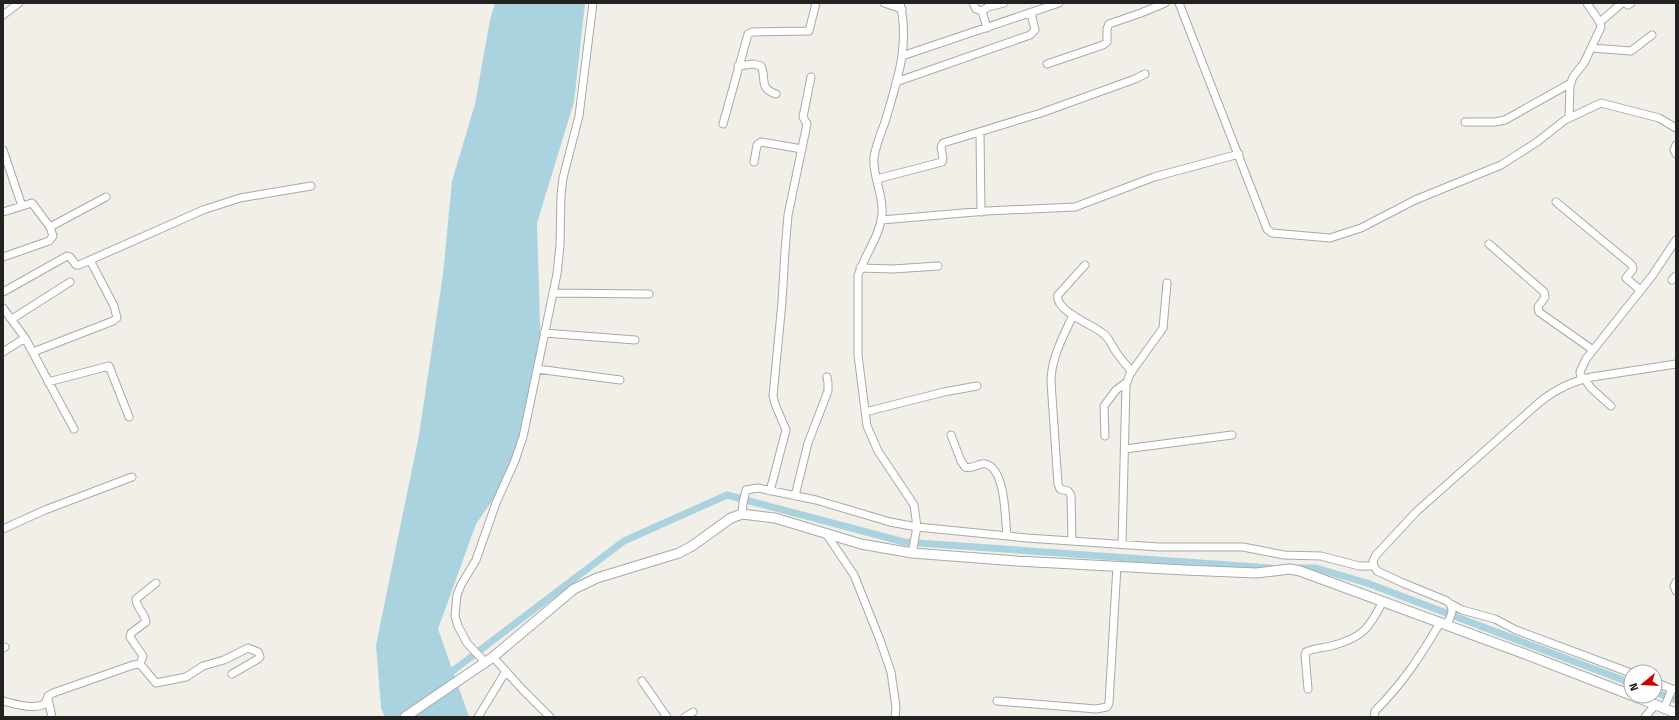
<svg xmlns="http://www.w3.org/2000/svg" width="1679" height="720" viewBox="0 0 1679 720" font-family="'Fira Sans',sans-serif">
  <style>
    .water { fill: #aad3df }
    .lines { fill: none; stroke-linecap: round; stroke-linejoin: round }
    .canal { stroke: #aad3df; stroke-width: 7 }
    .minor-casing { stroke: #a9a9a9; stroke-width: 9 }
    .tertiary-casing { stroke: #a9a9a9; stroke-width: 11 }
    .minor { stroke: #fff; stroke-width: 7 }
    .tertiary { stroke: #fff; stroke-width: 9 }
  </style>
  <rect width="100%" height="100%" fill="#f2efe9"/>
  <path class="water" d="M495,3H585L574,102L537,223L541,356L520,461L476,524L438,629L469,717H385L381,708L376,645L419,435L443,274L452,181L475,104L490,20Z"/>
  <g class="lines">
    <path class="canal" d="M1298,568H1316L1367,583L1631,683
      M446,676L624,541L727,495L904,542L1271,568
      M1655,692L1676,700"/>
    <g class="minor-casing">
      <path id="minor" d="M884,3L902,9
        M900,3C910,46 897,81 885,122C881,133 876,145 874,157C872,176 884,195 882,214C880,237 864,255 858,276V355L867,426L878,451L914,505L917,527L912,553
        M973,3L976,9L982,11
        M1179,3L1267,229L1272,233L1330,238L1361,228L1415,200L1501,165L1537,142L1565,120L1601,103L1659,118L1676,128
        M1625,3L1628,5L1631,3
        M3,15L19,3
        M1600,22L1622,3
        M987,28L982,11L988,7L1004,3
        M1591,48L1631,51L1652,35
        M902,56L1059,3
        M1047,64L1103,45L1107,42V29L1109,24L1141,13L1165,3
        M738,66L753,64L761,66C767,79 758,88 776,94
        M896,82L1030,35L1035,30L1031,13
        M1569,118L1570,85L1573,77L1584,63L1601,27C1601,21 1590,9 1587,3
        M1465,122H1495L1505,120L1571,83
        M723,124L748,34L752,32L809,31L816,3
        M980,133L981,212
        M1676,145L1674,150L1676,154
        M3,150L22,206
        M754,162L757,145L761,142L802,149
        M877,179L942,162L943,159L941,147L943,143L1041,113L1135,79L1145,74
        M1556,202L1632,265L1633,269L1626,278L1640,290
        M3,212L32,203L50,227L53,236L49,241L3,257
        M881,220L987,211L1075,207L1154,177L1239,154
        M50,227L106,197
        M1489,244L1544,292L1545,297L1538,307L1539,312L1593,350
        M1085,265L1058,295C1054,310 1092,325 1101,332C1109,336 1111,345 1116,352C1121,359 1126,365 1132,372
        M860,268L893,269L938,266
        M1672,280L1676,276
        M3,292L67,256L70,257L76,265H79L203,210L240,198L311,186
        M553,293L649,294
        M3,308L25,338L74,429
        M12,319L70,282
        M544,333L635,340
        M3,352L25,338
        M33,352L113,321L117,318L114,306L90,260
        M537,369L620,380
        M1584,378L1591,388L1611,406
        M1581,379L1580,372L1586,359L1652,276L1676,240
        M48,382L109,366L129,417
        M865,412L944,392L977,386
        M951,435L961,461L965,467C973,470 979,462 986,464C1006,470 1005,519 1007,536
        M1105,436L1104,406L1116,390L1127,382
        M1125,449L1232,435
        M770,491L786,430L775,404L773,396L782,302L785,251L788,215L807,124L803,117L811,77
        M795,496L808,443L828,391V383L827,377
        M742,514L743,503L746,490L758,488L816,500L890,522L917,527L1027,538L1159,547H1243L1284,555L1321,556L1359,566H1374
        M3,529L45,510L132,477
        M827,535L854,575L880,640L891,672L896,707L895,717
        M1072,541L1071,495L1068,491L1060,489L1058,484L1051,382C1051,358 1063,337 1073,315
        M1122,544L1126,385L1130,374L1163,328L1167,283
        M1676,582L1674,586L1676,591
        M1451,604L1462,610L1495,619L1516,630L1631,673
        M1446,625C1451,617 1456,608 1447,601L1403,583L1377,571L1374,566L1373,561L1376,555L1417,511L1533,408C1550,392 1569,382 1592,377L1676,364
        M3,648L5,647
        M493,657L522,689L550,717
        M485,662L467,643L458,626L455,616L457,595L461,585L476,560L496,503L514,463L523,437L557,274L560,245L561,195L563,178L579,116L593,3
        M140,664L143,656L130,637L131,633L146,622C145,613 136,608 136,599L156,583
        M642,681L667,717
        M1655,682L1672,689H1676
        M1308,689L1305,654L1306,652C1313,648 1323,648 1331,646C1362,638 1369,629 1383,601
        M48,699L52,717
        M3,701C16,704 33,710 45,704L48,696L53,693L133,665L140,664L156,683L186,677L203,666L224,660L248,648L258,652L260,657L258,659L232,674
        M997,701L1096,709L1107,707L1109,703L1117,566
        M1664,708L1672,689
        M478,717L506,671
        M685,717L693,712
        M1374,717L1375,711C1403,683 1420,657 1440,623
        M1645,717L1656,704"/>
    </g>
    <g class="tertiary-casing">
      <path id="tertiary" d="M1633,696L1676,713
        M405,717L493,657L574,589L597,578L679,553L692,546L731,518L742,514L775,518L861,544L912,553L1017,561L1185,570L1256,573L1290,569L1300,571L1525,654L1631,695"/>
    </g>
    <use href="#minor" class="minor"/>
    <use href="#tertiary" class="tertiary"/>
  </g>
  <rect width="1679" height="720" fill="none" stroke="#222222" stroke-width="8"/>
  <g transform="translate(1643 684) rotate(252)"><circle r="19" fill="#ffffff" stroke="#a7a7a7"/>
  <path d="M0-3L7 15L0 10L-7 15Z" fill="#d40000"/>
  <text y="-6" font-size="11" font-weight="bold" text-anchor="middle" fill="#222222">N</text>
  </g>
</svg>
